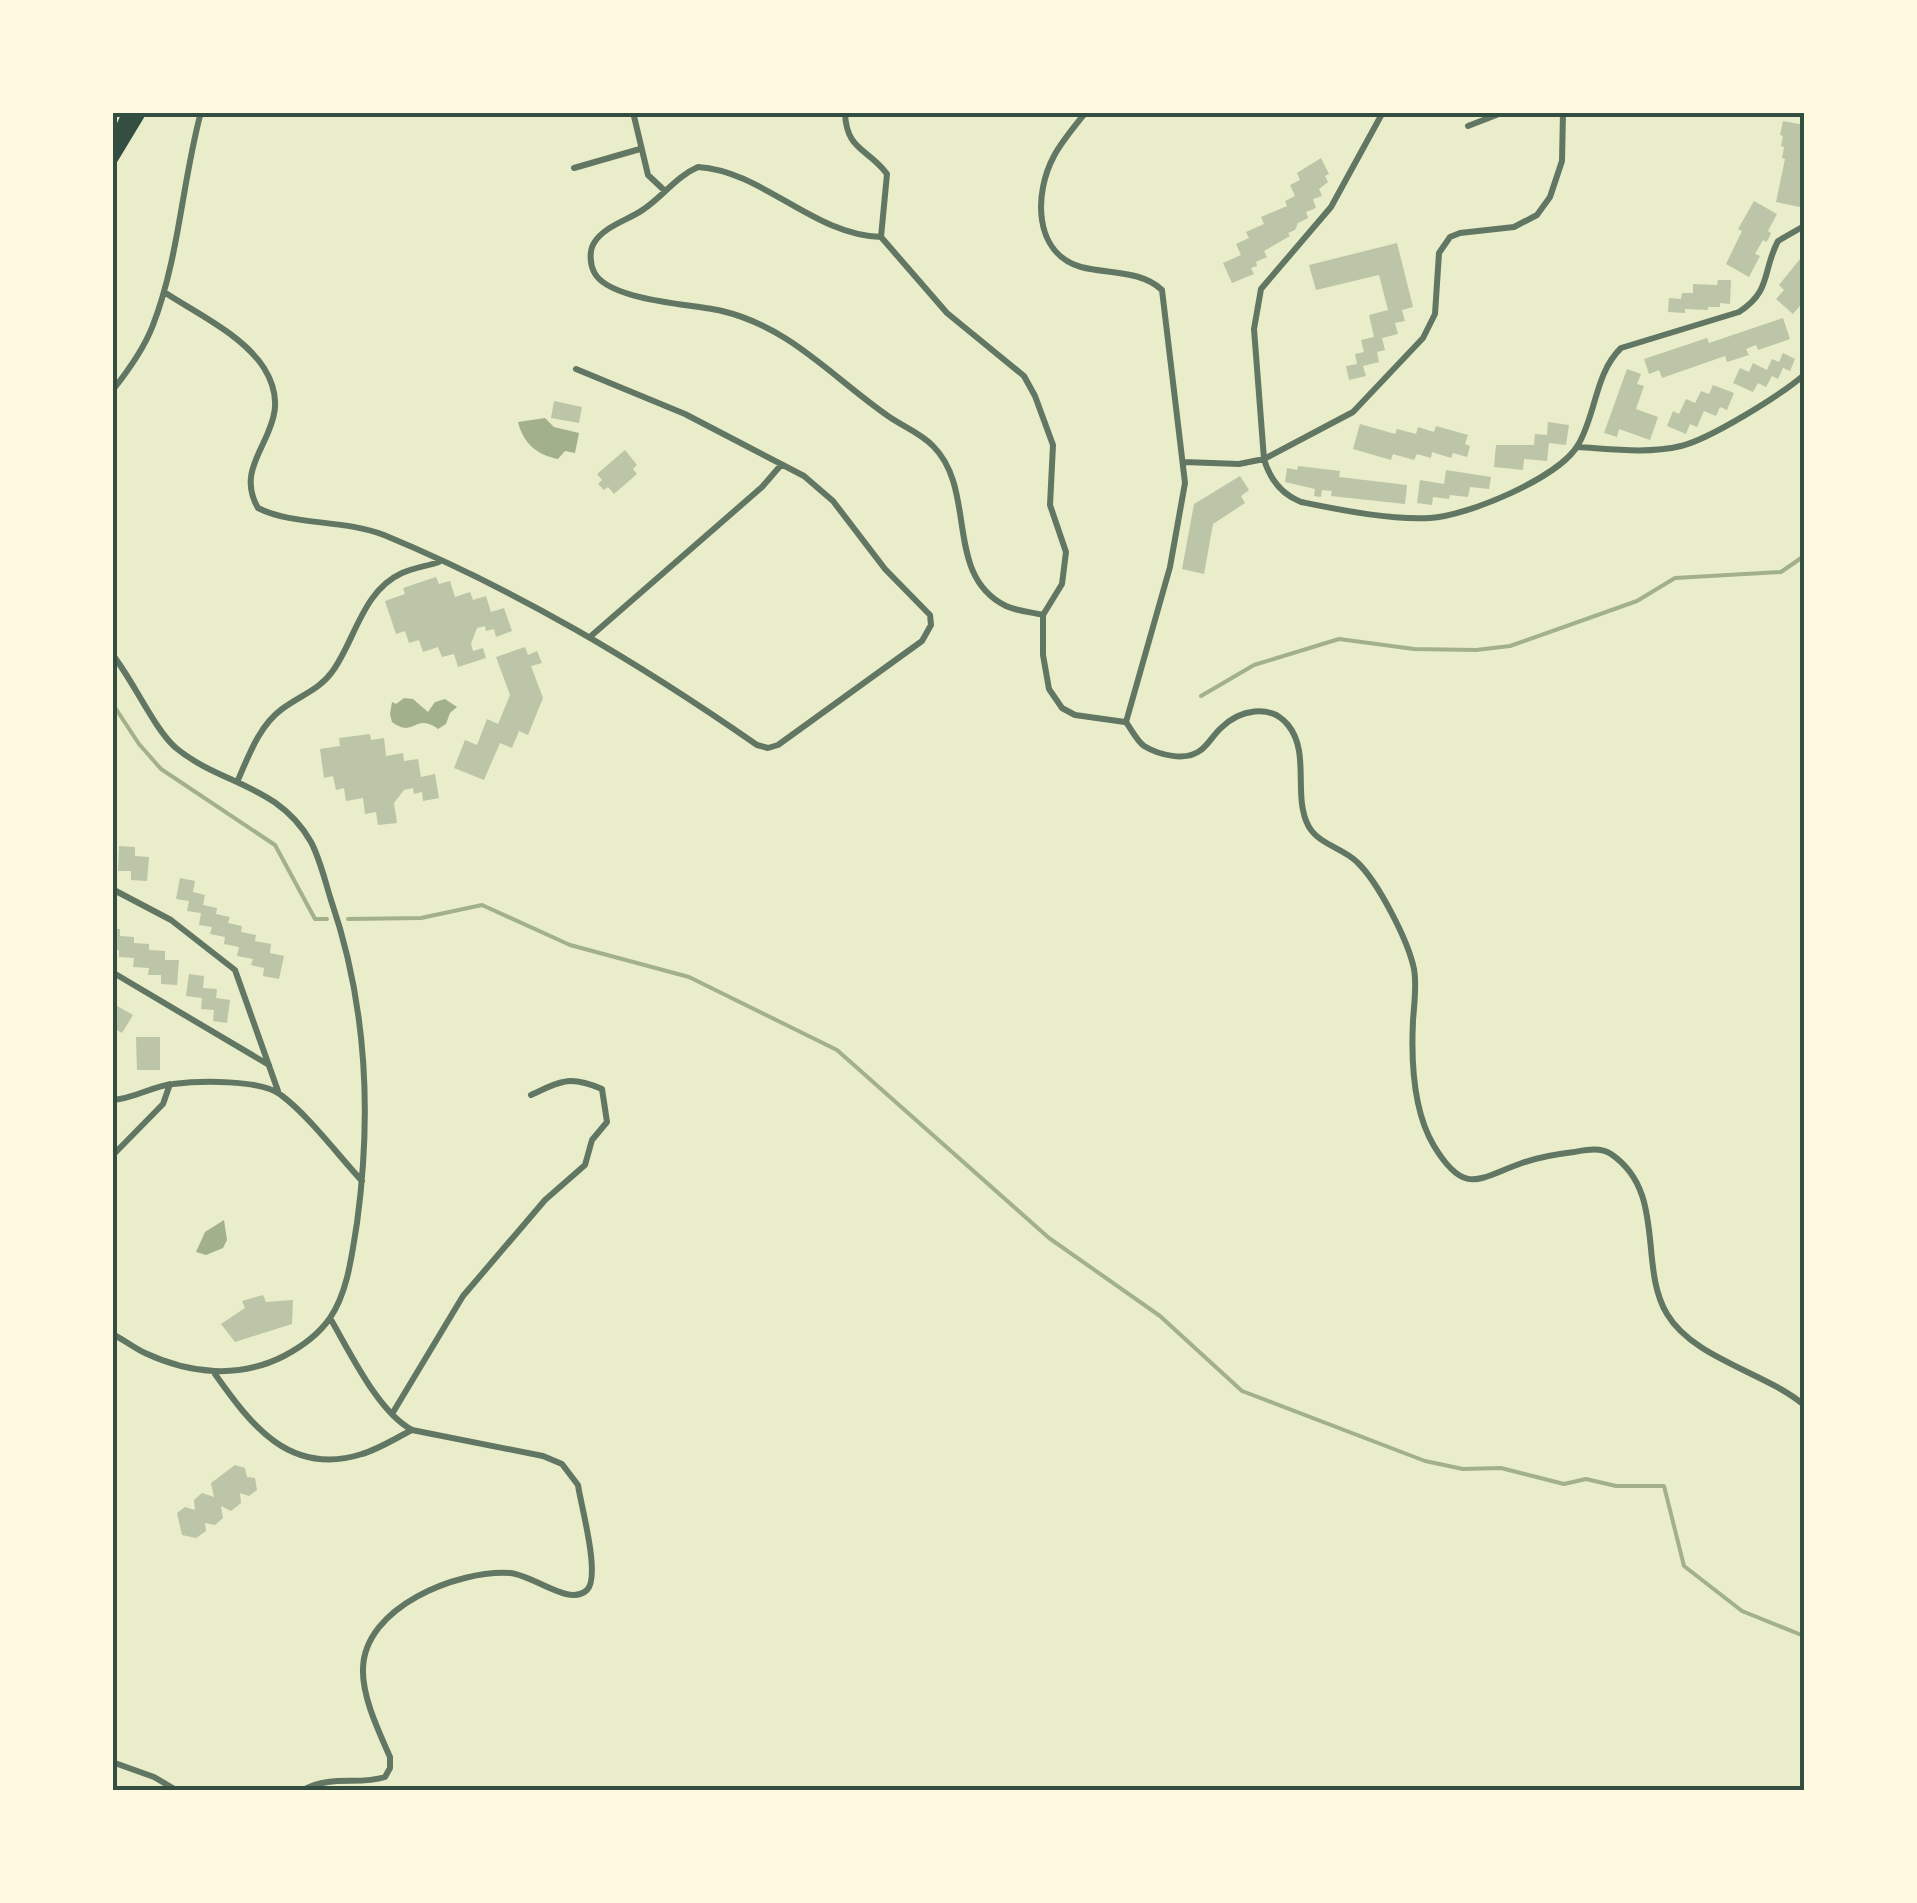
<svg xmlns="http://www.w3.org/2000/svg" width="1917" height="1903" viewBox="0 0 1917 1903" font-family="'Space Grotesk',sans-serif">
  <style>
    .water { fill: #a3b18a }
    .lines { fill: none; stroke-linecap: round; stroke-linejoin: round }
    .stream { stroke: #a3b18a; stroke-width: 4 }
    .building { fill: #bcc5a7 }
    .minor { stroke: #617663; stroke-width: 6 }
    .trunk { stroke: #344e41; stroke-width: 11 }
    .neatline { fill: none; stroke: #344e41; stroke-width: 4 }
  </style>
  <rect width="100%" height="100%" fill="#e9edc9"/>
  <path class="water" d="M545,418L554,427L579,433L575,453L565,451L558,459C537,455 523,443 518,422Z
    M404,698L413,699L428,712L435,702L445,699L457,707L450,713L446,724L438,729C414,712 415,739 392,722L390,714L392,702L396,704Z
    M224,1220L227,1240L223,1248L206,1255L196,1252L205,1232Z"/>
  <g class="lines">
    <path class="stream" d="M1201,696L1254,665L1339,639L1414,649L1476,650L1510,646L1637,601L1675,578L1781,572L1804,556
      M112,703L139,744L161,769L275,845L315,919H327
      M348,919L421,918L482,905L570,945L689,977L837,1050L1049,1238L1160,1316L1242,1391L1425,1461L1463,1469L1501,1468L1564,1484L1586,1479L1616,1486H1664L1684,1566L1742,1611L1804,1636"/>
  </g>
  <path class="building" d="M1783,121L1804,125V200H1802L1800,207L1776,202L1785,159L1782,158L1784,147L1781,146L1783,136L1780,135Z
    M1321,158L1329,174L1325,176L1328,182L1319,189L1322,196L1313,199L1316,208L1306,212L1308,218L1298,223L1295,230L1288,233L1290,236L1264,251L1267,257L1256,262L1257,266L1251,268L1254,274L1232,283L1223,263L1241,255L1236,244L1249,238L1246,232L1264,224L1261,217L1287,206L1285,201L1295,196L1290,185L1300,180L1297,173Z
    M1754,201L1777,214L1768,231L1771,233L1769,238L1766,242L1763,240L1755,254L1760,256L1749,277L1726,264L1742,231L1738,229Z
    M1397,243L1413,307L1402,310L1405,321L1395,323L1398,334L1382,338L1385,350L1377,352L1379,362L1363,366L1366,376L1349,380L1346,366L1357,364L1355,354L1364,352L1361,340L1374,337L1369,315L1388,310L1379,275L1316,290L1309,265Z
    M1804,254V301L1793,314L1776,299L1784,290L1779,285Z
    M1718,280H1731L1730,304L1720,303V307H1708V310L1685,309V313L1668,312L1669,298L1681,299L1682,293H1693V284L1717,285Z
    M1783,318L1790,339L1758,350L1756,345L1746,349L1749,355L1727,362L1725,356L1662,378L1659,370L1649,374L1644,359L1707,338L1709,343Z
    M1783,353L1795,359L1790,371L1783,368L1778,379L1772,376L1766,387L1758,383L1753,392L1733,383L1740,368L1749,372L1753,363L1767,370L1772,359L1779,362Z
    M1627,369L1641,374L1637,384L1644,386L1636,409L1658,417L1650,440L1619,429L1617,437L1604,433Z
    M1713,385L1734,393L1727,410L1720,407L1716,416L1704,411L1697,427L1690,424L1686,434L1667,426L1673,411L1679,414L1686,399L1695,403L1701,391L1709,394Z
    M554,401L582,407L579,423L551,418Z
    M1548,422L1569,425L1566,445L1549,443L1547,461L1524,459L1523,470L1494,467L1496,445H1534L1535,434L1547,435Z
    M1360,424L1395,434L1397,429L1416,434L1418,427L1434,432L1436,426L1468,435L1465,444L1470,446L1467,457L1453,453L1451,458L1432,452L1431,458L1417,454L1414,460L1393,454L1391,460L1353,449Z
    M625,450L637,465L633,469L637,474L614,494L608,487L604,490L598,484L602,480L597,474Z
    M1298,466L1340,471L1339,477L1407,485L1405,504L1331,496L1332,491L1322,490L1321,497L1314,496L1315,489L1285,482L1287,468L1297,470Z
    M1446,470L1491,477L1489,489L1470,487L1468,497L1450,495L1449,499L1433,497L1432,505L1417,503L1420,480L1444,484Z
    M1240,476L1249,490L1241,496L1245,503L1213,524L1204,574L1182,569L1194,504Z
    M436,577L439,584L450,581L455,597L470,592L473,600L486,596L491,612L504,608L512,631L496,637L494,629L486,631L485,626L477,628L471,644L473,651L483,648L486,658L458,667L454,654L442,657L438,647L423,652L419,640L409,643L405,631L396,634L385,601L405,594L403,588Z
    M525,647L528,655L537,651L542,663L531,666L543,698L528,735L519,731L512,748L500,743L484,780L454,768L465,740L477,745L487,719L498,724L510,695L496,657Z
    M370,734L371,740L384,738L386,756L403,753L404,761L418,759L421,777L435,774L439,798L423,801L422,792L414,794L413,788L404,790L394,803L397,823L378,825L376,812L365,814L363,798L346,801L344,788L336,790L333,776L324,778L320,749L340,746L339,738Z
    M119,846L135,847V856L149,857L147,881L131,880V871H118Z
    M180,878L195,881L193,892L205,895L203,905L217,908L216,914L230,917L228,923L242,926L241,932L256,935L255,941L271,944L270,953L284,956L279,979L263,976L264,968L251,965L253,959L237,956L239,947L224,944L225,937L210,934L212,927L199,925L201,913L187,911L189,901L176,899Z
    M112,929H120V936L134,937V943L149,944V950L165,951V960H179L177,985L161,984V975H148L149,968L133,967L134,958L119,957V950H112Z
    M189,974L204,976L203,988L217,989L216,998L230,1000L227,1023L213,1021L214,1010L201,1009L202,998L186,996Z
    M112,1003L133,1015L122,1033L112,1027Z
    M136,1037H160V1070H137Z
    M263,1295L266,1302L293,1300L292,1324L235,1342L221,1324L245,1308L242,1301Z
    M235,1465L245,1468L247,1477L255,1478L257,1490L249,1496L240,1493L241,1503L231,1511L221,1506L223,1518L215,1525L205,1523L206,1531L196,1538L182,1535L177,1513L185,1507L195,1510L194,1500L202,1493L214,1497L211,1483Z"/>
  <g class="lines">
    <path class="minor" d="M633,112L648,175L665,191
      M845,112C846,151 868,148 887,174L881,237
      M1086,112C1075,126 1062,141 1054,156C1034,193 1033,253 1081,267C1108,274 1141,270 1162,290L1185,483L1170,567L1126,722
      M1383,112L1331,207L1261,289L1254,329L1264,459L1353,412L1423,338L1435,314L1439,253L1450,237L1460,233L1514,227L1537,215L1550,197L1562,161L1563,112
      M1468,126L1504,112
      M574,168L640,149
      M881,237C813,235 763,171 698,167C677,176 663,196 644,209C629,220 604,226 594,243C589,251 590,264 594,272C608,301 693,304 722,311C790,327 833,378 888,416C902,426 921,433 933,446C978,491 943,575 1006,606C1017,611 1031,612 1043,615
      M881,237L947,313L1024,376L1035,396L1053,445L1050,505L1066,552L1062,584L1043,615V655L1049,689L1062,708L1075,715L1125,722
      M164,292C196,313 243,335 264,368C302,429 228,457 258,508C294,526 343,519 384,535C517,590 639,663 757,745L768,748L778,745L922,641L931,625L930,615L885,569L833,501L804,476L685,414L576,369
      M112,391C128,371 144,349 153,325C179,258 182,182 201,112
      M1578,447C1611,449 1648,454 1681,446C1710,439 1781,395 1804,375
      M1184,462L1239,464L1264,459C1270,480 1281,494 1301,502C1341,510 1389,520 1430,518C1467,516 1559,478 1578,445C1596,415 1595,373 1621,348L1739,312C1772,291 1762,271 1778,241L1804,226
      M591,636L762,487L781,465
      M112,654C133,680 154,729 176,748C221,785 278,784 311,842C320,859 325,881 331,900C367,1005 372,1113 357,1223C352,1253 348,1292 330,1318C319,1334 301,1347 284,1356C239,1379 190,1374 145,1353C134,1348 123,1339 112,1334
      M1126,722C1131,729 1137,741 1144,746C1159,755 1186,762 1201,750C1209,744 1214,734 1221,728C1239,710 1270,703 1288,725C1311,753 1292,797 1309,827C1320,845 1343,848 1357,862C1378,882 1408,940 1414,969C1417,986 1414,1004 1413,1021C1411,1062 1413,1111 1434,1146C1465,1197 1479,1178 1522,1163C1539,1157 1557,1154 1574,1152C1586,1150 1600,1147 1611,1154C1667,1192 1638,1266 1667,1314C1694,1359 1765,1372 1804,1405
      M238,780C249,755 259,726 282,709C299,696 319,690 332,672C355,641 362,591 402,573C413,568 427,566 439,562
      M112,889L171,920L235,970L278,1091
      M112,972L269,1065
      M112,1100C134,1099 152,1086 173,1084C198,1081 261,1079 281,1095C308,1115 338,1155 362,1181
      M112,1156L163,1104L170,1084
      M215,1374C251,1425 290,1477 362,1454C379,1449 396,1438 412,1430
      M392,1414L463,1296L545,1200L585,1165L592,1140L607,1122L602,1089C569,1075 561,1081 531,1095
      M112,1762L154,1777L176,1790
      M303,1790C333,1774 358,1786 385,1777L390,1768V1757C379,1732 362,1697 363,1669C364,1607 457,1570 510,1573C534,1575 569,1607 587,1590C601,1576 581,1506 578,1485L562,1464L543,1456L412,1430C378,1412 350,1352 330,1318"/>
    <path class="trunk" d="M112,148L128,112
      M112,160L141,112"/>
  </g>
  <rect width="1917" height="1903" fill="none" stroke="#fefae0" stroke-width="230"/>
  <rect x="115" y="115" width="1687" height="1673" class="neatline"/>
</svg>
